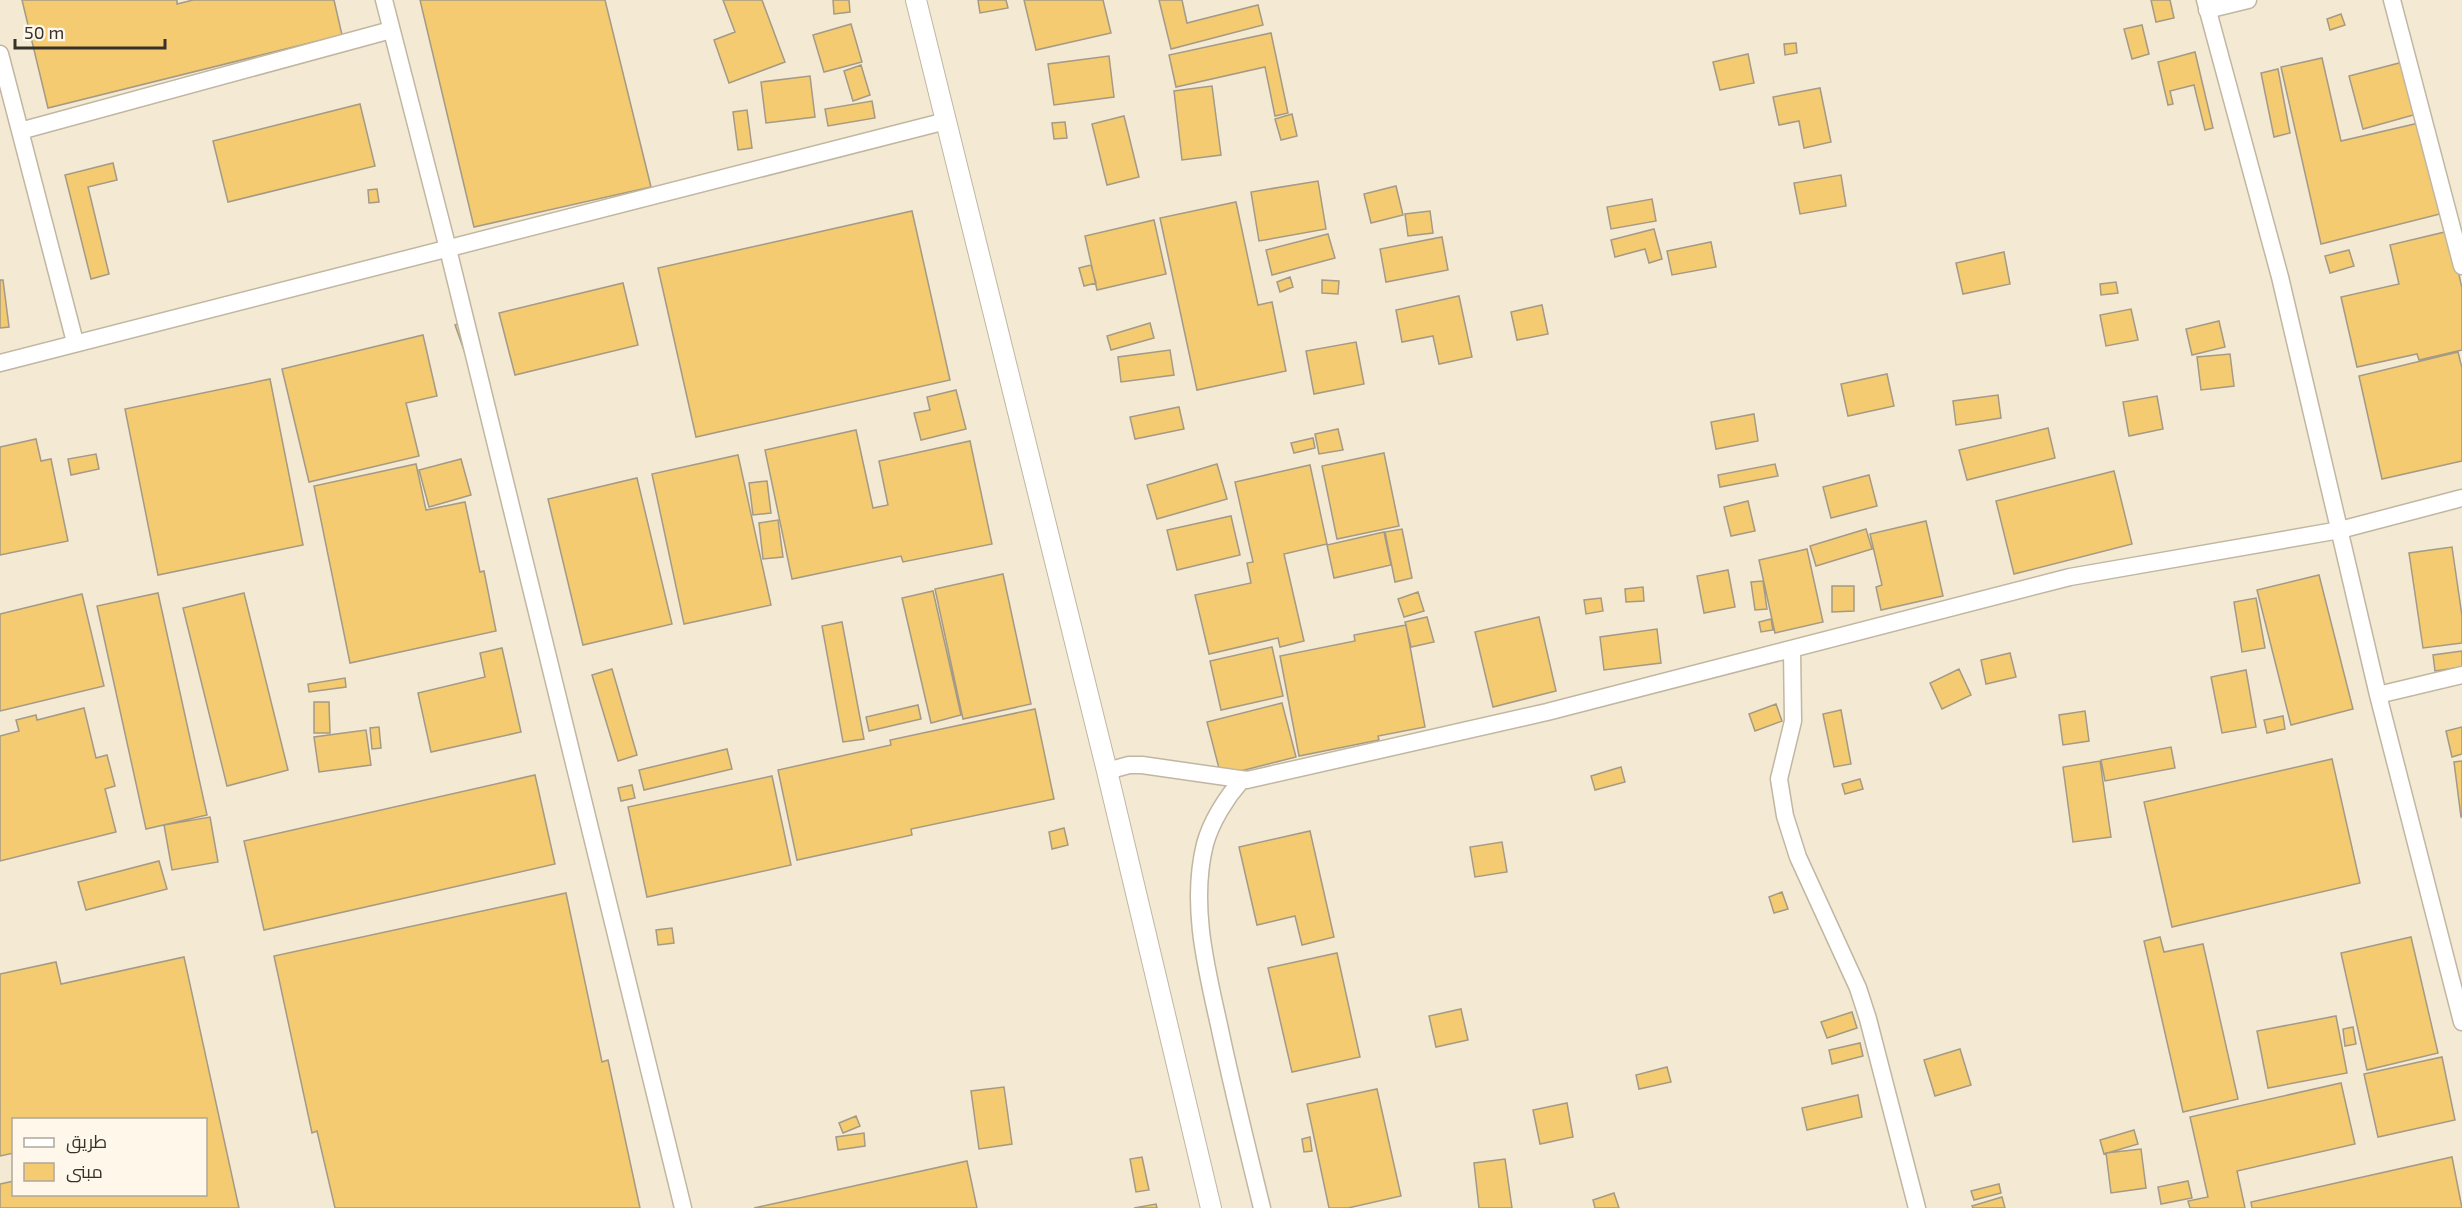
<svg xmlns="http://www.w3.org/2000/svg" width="2462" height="1208" viewBox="0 0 2462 1208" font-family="'Exo 2',Cairo,sans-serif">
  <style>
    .building { fill: #f4cb70; stroke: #a49a85; stroke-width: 1.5 }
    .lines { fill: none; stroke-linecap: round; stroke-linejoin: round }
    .minor-casing { stroke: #c1b6a1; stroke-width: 19 }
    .tertiary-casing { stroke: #c1b6a1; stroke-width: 22 }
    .minor { stroke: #fff; stroke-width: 16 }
    .tertiary { stroke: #fff; stroke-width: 20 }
  </style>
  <rect width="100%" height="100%" fill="#f4ead3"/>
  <path class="building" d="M22,0H177V4L193,0H334L342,35L48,108Z
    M420,0H605L651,187L474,227Z
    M723,0H762L785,62L729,83L714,40L735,32Z
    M833,0H849L850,12L834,14Z
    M978,0H1006L1008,8L980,13Z
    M1024,0H1103L1111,33L1036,50Z
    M1159,0H1182L1187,23L1258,5L1263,25L1171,49Z
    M2151,0H2170L2174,18L2156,22Z
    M2341,14L2345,25L2330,30L2327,19Z
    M851,24L862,62L824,72L813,35Z
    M2142,25L2149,54L2132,59L2124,29Z
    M1271,33L1288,113L1275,116L1265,67L1176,87L1169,55Z
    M1796,43L1797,53L1785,55L1784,44Z
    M2195,52L2213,128L2205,130L2194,85L2170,91L2173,104L2168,105L2158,62Z
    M1748,54L1754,83L1720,90L1713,62Z
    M1109,56L1114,97L1054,105L1048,64Z
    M2322,58L2341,141L2419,123L2440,214L2321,244L2281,67Z
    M2403,62L2417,114L2363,129L2349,76Z
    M861,65L870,95L853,101L844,71Z
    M2278,69L2290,133L2274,137L2261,73Z
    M810,76L815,117L766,123L761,82Z
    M1212,86L1221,155L1182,160L1174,91Z
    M1820,88L1831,142L1804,148L1799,121L1779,125L1773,97Z
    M872,101L875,118L828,126L825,109Z
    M360,104L375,166L228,202L213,141Z
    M747,110L752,148L738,150L733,112Z
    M1292,114L1297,136L1281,140L1275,119Z
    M1124,116L1139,177L1107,185L1092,124Z
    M1065,122L1067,138L1054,139L1052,123Z
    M113,163L117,180L88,187L109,274L91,279L65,175Z
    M1841,175L1846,206L1800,214L1794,183Z
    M1318,181L1326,229L1259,241L1251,192Z
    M1396,186L1403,215L1371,223L1364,194Z
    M377,189L379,202L369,203L368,190Z
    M1652,199L1656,221L1611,229L1607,207Z
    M1236,202L1258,305L1272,302L1286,371L1197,390L1160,218Z
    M912,211L950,380L696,437L658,268Z
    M1430,211L1433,233L1408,236L1405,214Z
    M1154,220L1166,274L1097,290L1085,236Z
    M1654,229L1662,259L1649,263L1645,249L1615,257L1611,240Z
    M2449,231L2462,288V350L2419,360L2417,354L2357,367L2341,297L2399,284L2390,245Z
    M1328,234L1335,258L1272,275L1266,250Z
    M1442,237L1448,270L1386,282L1380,249Z
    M1711,242L1716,267L1672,275L1667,251Z
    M2349,250L2354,266L2330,273L2325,256Z
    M2004,252L2010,284L1963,294L1956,263Z
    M1091,265L1096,283L1084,286L1079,268Z
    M1290,277L1293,287L1280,292L1277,282Z
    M0,280H3L9,327L0,328Z
    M1322,280L1339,281L1338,294L1322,293Z
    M2116,282L2118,293L2101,295L2100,284Z
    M623,283L638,345L515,375L499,313Z
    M1459,296L1472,357L1439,364L1433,336L1402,342L1396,310Z
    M1542,305L1548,334L1517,340L1511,312Z
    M2131,309L2138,340L2106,346L2100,315Z
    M2219,321L2225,347L2192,355L2186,329Z
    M461,323L465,353L455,325Z
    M1150,323L1154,338L1111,350L1107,336Z
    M423,335L437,396L406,403L419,456L309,482L282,369Z
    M1356,342L1364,384L1314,394L1306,351Z
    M1170,350L1174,375L1121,382L1118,357Z
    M2458,352L2462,368V461L2382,479L2359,376Z
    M2230,354L2234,386L2201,390L2197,357Z
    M1887,374L1894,406L1848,416L1841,384Z
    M270,379L303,545L158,575L125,409Z
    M956,390L966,429L921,440L914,413L930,410L927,397Z
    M1998,395L2001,418L1956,425L1953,401Z
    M2157,396L2163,429L2129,436L2123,402Z
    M1179,407L1184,429L1135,439L1130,417Z
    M1754,414L1758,441L1716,449L1711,422Z
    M2048,428L2055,458L1967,480L1959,450Z
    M1338,429L1343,450L1319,454L1315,434Z
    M856,430L873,508L888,505L879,461L970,441L992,544L903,562L901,556L792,579L765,450Z
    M1313,438L1315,448L1294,453L1291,443Z
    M36,439L41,461L51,459L68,541L0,555V447Z
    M1384,453L1399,526L1337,539L1322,466Z
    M96,454L99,469L71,475L68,459Z
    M738,455L771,605L684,624L652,474Z
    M461,459L471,495L429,507L419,470Z
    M416,464L426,510L465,502L480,572L484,571L496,631L350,663L314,486Z
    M1217,464L1227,499L1157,519L1147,485Z
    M1775,464L1778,476L1720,487L1718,475Z
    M1310,465L1327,544L1284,554L1304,641L1280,647L1278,638L1209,654L1195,595L1251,583L1247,563L1253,562L1235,482Z
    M2114,471L2132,544L2014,574L1996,501Z
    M1869,475L1877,506L1831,518L1823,487Z
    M637,478L672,624L583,645L548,499Z
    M767,481L771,513L753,515L749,483Z
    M1748,501L1755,531L1731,536L1724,507Z
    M1231,516L1240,555L1177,570L1167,530Z
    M778,520L783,557L763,559L759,523Z
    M1926,521L1943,596L1881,610L1876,587L1882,585L1870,534Z
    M1402,529L1412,578L1395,582L1385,532Z
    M1866,529L1872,549L1816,566L1810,546Z
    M1384,532L1391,565L1334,578L1327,545Z
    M2452,547L2462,616V643L2423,648L2409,553Z
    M1807,549L1823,622L1775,633L1759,560Z
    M1728,570L1735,607L1704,613L1697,576Z
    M1003,574L1031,704L963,719L935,589Z
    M2319,575L2353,709L2291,725L2257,590Z
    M1763,581L1767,609L1755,610L1751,582Z
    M1832,586H1854V611L1832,612Z
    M1643,587L1644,601L1626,602L1625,589Z
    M933,591L961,715L931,723L902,598Z
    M1418,592L1424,611L1404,617L1398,599Z
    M158,593L207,815L146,829L97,606Z
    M244,593L288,770L227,786L183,608Z
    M82,594L104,686L0,711V614Z
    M1601,598L1603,611L1586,614L1584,600Z
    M2256,598L2265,648L2242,652L2234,602Z
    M1427,617L1434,642L1411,647L1405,622Z
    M1539,617L1556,691L1493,707L1475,632Z
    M1771,619L1773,630L1761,632L1759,622Z
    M842,622L864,739L843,742L822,626Z
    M1406,625L1425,727L1378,736L1379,740L1299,756L1280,656L1355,641L1354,635Z
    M1657,629L1661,663L1604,670L1600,637Z
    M1272,647L1283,696L1221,710L1210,661Z
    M502,648L521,732L431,752L418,693L485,677L480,653Z
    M2462,651V667L2435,671L2433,655Z
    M2010,653L2016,677L1986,684L1981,660Z
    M612,669L637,755L618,761L592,675Z
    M1959,669L1971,695L1942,709L1930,683Z
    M2246,670L2256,727L2222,733L2211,677Z
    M345,678L346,687L309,692L308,684Z
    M314,702H329L330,733H314Z
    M1282,703L1296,757L1221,776L1207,722Z
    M1776,704L1782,721L1755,731L1749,714Z
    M918,705L921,719L869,731L866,717Z
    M84,708L96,758L107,755L115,786L105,789L116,832L0,861V736L19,731L16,720L36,715L37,720Z
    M1035,709L1054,799L911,829L912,835L797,860L778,770L891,745L890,740Z
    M1841,710L1851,764L1834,767L1823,714Z
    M2085,711L2089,741L2063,745L2059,715Z
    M2283,716L2285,729L2267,733L2264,720Z
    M379,727L381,748L372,749L370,728Z
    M2462,727V754L2452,757L2446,731Z
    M366,730L371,765L319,772L314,737Z
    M2171,747L2175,768L2105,781L2101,760Z
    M727,749L732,769L644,790L639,770Z
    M2332,759L2360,883L2172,927L2144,802Z
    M2100,761L2111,837L2073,842L2063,767Z
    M2462,761V817H2461L2454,762Z
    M1621,767L1625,782L1595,790L1591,776Z
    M535,775L555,864L264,930L244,841Z
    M772,776L791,865L647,897L628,807Z
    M1860,779L1863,789L1845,794L1842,784Z
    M632,785L635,798L621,801L618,788Z
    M210,817L218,862L172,870L164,825Z
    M1064,828L1068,845L1052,849L1049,832Z
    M1310,831L1334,937L1302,945L1295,916L1257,925L1239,847Z
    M1502,842L1507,872L1475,877L1470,847Z
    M159,861L167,889L86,910L78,882Z
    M1782,892L1788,909L1774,913L1769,897Z
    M566,893L602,1062L608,1060L640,1208H335L317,1131L312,1133L274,956Z
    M672,928L674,943L658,945L656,930Z
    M2160,937L2164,952L2203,944L2238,1099L2183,1112L2144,941Z
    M2411,937L2438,1053L2367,1070L2341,953Z
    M1337,953L1360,1057L1292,1072L1268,968Z
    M184,957L239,1208H0V1184L14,1181V1194H206V1120H14V1153L0,1156V974L56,962L61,984Z
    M1461,1009L1468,1040L1436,1047L1429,1016Z
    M1852,1012L1857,1028L1827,1038L1821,1022Z
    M2336,1016L2347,1073L2268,1088L2257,1031Z
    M2353,1027L2356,1044L2345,1046L2343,1029Z
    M1860,1043L1863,1056L1832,1064L1829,1050Z
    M1960,1049L1971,1085L1935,1096L1924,1060Z
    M2442,1057L2455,1120L2378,1137L2364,1074Z
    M1667,1067L1671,1082L1639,1089L1636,1075Z
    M2341,1083L2355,1144L2237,1171L2245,1208H2190L2188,1201L2208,1197L2190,1117Z
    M1004,1087L1012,1144L979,1149L971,1091Z
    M1377,1089L1401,1196L1348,1208H1329L1307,1104Z
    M1858,1095L1862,1117L1807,1130L1802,1108Z
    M1567,1103L1573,1137L1540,1144L1533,1110Z
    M856,1116L860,1126L843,1133L839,1123Z
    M2134,1130L2138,1144L2104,1154L2100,1140Z
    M864,1133L865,1146L838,1150L836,1137Z
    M1310,1137L1312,1151L1304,1152L1302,1139Z
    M2141,1149L2146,1188L2111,1193L2106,1153Z
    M1142,1157L1149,1190L1136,1192L1130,1159Z
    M2452,1157L2462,1208H2252L2251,1202Z
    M1505,1159L1512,1208H1479L1474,1163Z
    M967,1161L977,1208H754Z
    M2188,1181L2192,1198L2161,1204L2158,1187Z
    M1999,1184L2001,1193L1974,1200L1971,1191Z
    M1614,1193L1619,1208H1595L1593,1200Z
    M2002,1197L2005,1208H1973L1972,1206Z
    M1156,1204L1157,1208H1134Z"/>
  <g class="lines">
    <g class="minor-casing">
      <path id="minor" d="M384,0L448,249L683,1208
        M2205,0L2280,277L2378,695L2462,1022
        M2392,0L2462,266
        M2207,10L2248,0
        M0,54L75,342
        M20,131L391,30
        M0,363L946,121
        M1792,650L1793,721L1779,779L1785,816L1798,857L1858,988L1868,1019L1917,1208
        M2378,695L2462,675
        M1107,771L1129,765H1142L1247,780L1547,712L2070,577L2340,530L2462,498
        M1241,781C1226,798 1211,822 1205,844C1190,904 1206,967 1219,1025C1232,1087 1247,1147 1262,1208"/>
    </g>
    <g class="tertiary-casing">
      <path id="tertiary" d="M916,0L1107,771L1211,1208"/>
    </g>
    <use href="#minor" class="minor"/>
    <use href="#tertiary" class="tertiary"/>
  </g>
  <rect x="12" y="1118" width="195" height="78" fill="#fef7ea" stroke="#aea89d" stroke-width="1.5"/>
  <rect x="24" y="1138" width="30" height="9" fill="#ffffff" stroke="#aea89d" stroke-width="1.5"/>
  <text x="66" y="1148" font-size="18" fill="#363229">طريق</text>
  <rect x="24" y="1163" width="30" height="18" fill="#f4cb70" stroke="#aea89d" stroke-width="1.5"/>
  <text x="66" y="1178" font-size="18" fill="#363229">مبنى</text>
  <path d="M15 39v9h150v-9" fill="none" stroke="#363229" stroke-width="3"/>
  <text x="24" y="39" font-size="18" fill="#363229" stroke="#fef7ea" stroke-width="4.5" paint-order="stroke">50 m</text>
</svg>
